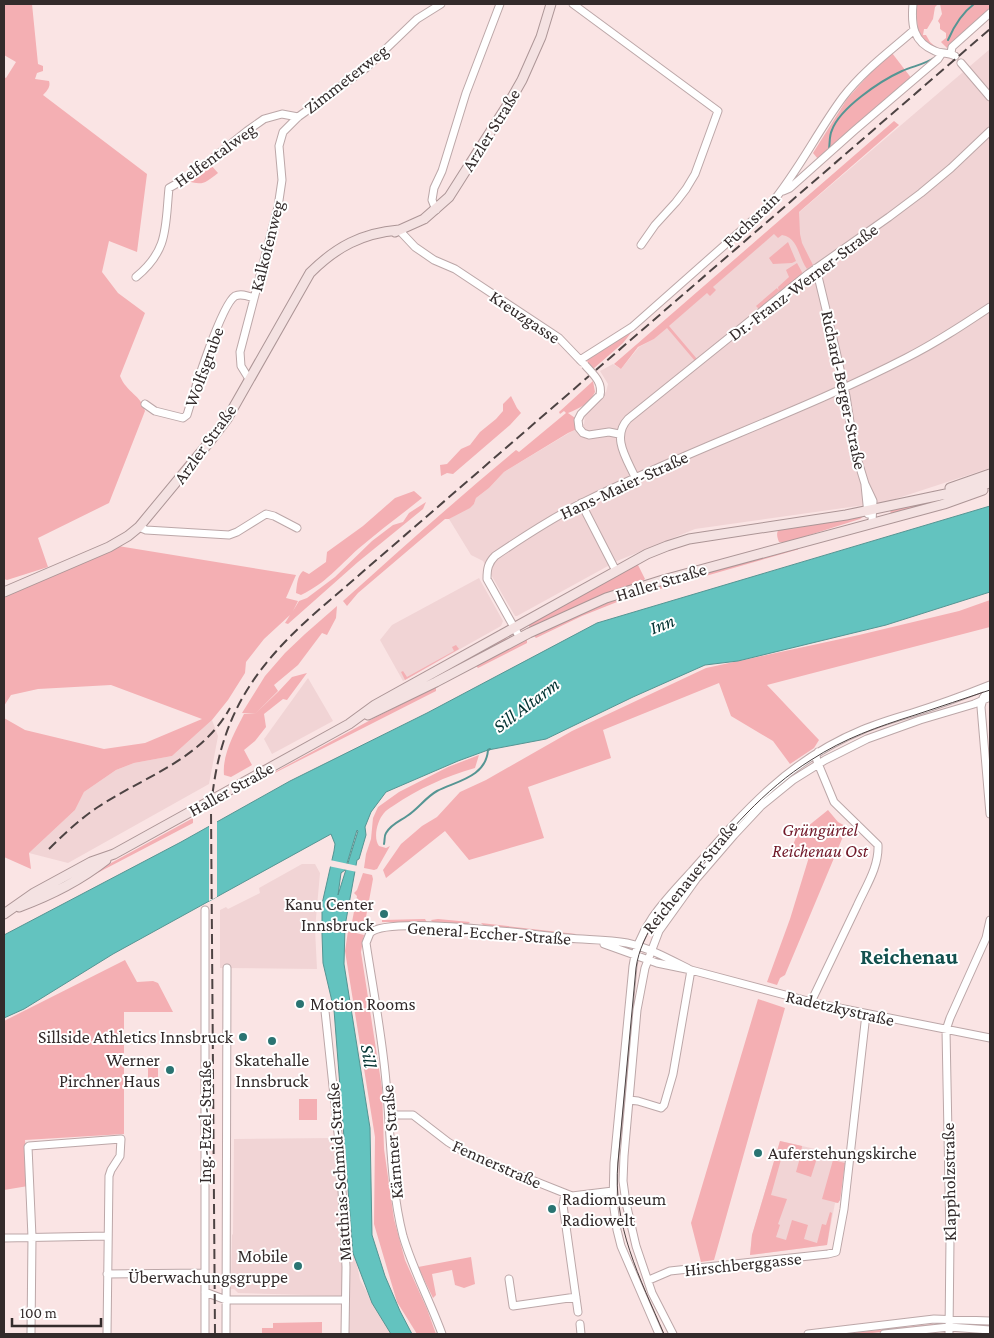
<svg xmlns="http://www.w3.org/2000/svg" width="994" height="1338" viewBox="0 0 994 1338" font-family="'Crimson Pro',serif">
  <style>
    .built { fill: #f1d4d5 }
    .green { fill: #f4afb3 }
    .water { fill: #63c3bf; stroke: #559593; fill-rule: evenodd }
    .pier { fill: #fae4e4 }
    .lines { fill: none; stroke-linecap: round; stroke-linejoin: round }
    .stream { stroke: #559593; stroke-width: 2 }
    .minor-casing { stroke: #bca7a8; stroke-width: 9 }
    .major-casing { stroke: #ac9596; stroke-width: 11 }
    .minor { stroke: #fff; stroke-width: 7 }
    .major { stroke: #f4e2e2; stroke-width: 9 }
    .tram { stroke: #4d4343; stroke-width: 1 }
    .rail { stroke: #4d4343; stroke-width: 2; stroke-dasharray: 10 5; stroke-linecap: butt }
    .minor-bridge-casing { stroke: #bca7a8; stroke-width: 9; stroke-linecap: butt }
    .minor-bridge { stroke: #fff; stroke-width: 7 }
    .poi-dot { fill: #2a7472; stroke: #fff; stroke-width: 2 }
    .labels { text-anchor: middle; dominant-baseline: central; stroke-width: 4; stroke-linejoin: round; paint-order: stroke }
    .street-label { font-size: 18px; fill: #332b2b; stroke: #fff }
    .park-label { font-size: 18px; font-style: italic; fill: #701828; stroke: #fff }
    .poi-label { font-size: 18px; fill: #332b2b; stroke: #fff; text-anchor: end }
    .water-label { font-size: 19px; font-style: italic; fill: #013130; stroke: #fff }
    .district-label { font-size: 22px; font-weight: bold; fill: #12504e; stroke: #fff }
  </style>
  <rect width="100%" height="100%" fill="#fae4e4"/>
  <path class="built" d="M990,49V468L886,502L695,529L617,561L517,616H515L483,561L471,555L449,519L474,504L476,498L489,488L504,472L584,424L585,415L589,406L606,392L608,384L600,371L613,364L621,369L639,347L654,339L742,261Z
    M479,578L503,621L501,626L403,681L380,640L392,625Z
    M308,678L333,721L272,754L264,739Z
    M212,720L218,736L209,784L68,863L29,853L75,810L84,792L116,770L134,763L172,756Z
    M302,864H315L320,873L315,929L317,969L220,968V910L226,907L228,909L260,893L259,888Z
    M333,1138L360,1280L391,1334H341L342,1296L238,1293L234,1289H231L232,1235L233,1234L234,1139Z
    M780,1141L846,1156L840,1200L838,1203H835L827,1245L750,1255L752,1235Z"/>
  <path class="green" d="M4,4H32L38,64L43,66V71L37,73L35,79L49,81C51,87 47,91 43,95L147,174L137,252L109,241L102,272L118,293L145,313L120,376C126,392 142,396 145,411L109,503L38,538L48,567L7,580L4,579V77L6,78L16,62L4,55Z
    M916,4H938L935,7L933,19L927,29H924L923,35H926L930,42L938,49C912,37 919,28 916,4Z
    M940,4H990V10L947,48L941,42L946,38V33L940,29V24L938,21L942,14Z
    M892,53L912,79L818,159L813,153L847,99L873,70Z
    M894,121L899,125L799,212L800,234L802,243L813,265L807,269C798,257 799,238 782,235L778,238L774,234L713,287L716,290L710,296L707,293L669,326L697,359L695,361L667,328L654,339L638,347L621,369L614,364Z
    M210,164L218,173C204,184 202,186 185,180Z
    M788,242L796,261L792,263L773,264L769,258Z
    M797,263L803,274L779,293L778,287L789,277L786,270Z
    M777,288L779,291L775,295L776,296L759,309L756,306Z
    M635,328L623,343L593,369L587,361L588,357Z
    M593,381L595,392C589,404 580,408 568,413L578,420L579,428L568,433L504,472L489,488L476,498L474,504L470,508L449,519H445L358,593L347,606L343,601C400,550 457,499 516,450L519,452L566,413L564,411L560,414L559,412Z
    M511,396L517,408L521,413L510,425L453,474L447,473L441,476L440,465L447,464L461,449L470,445L480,432L496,419L503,411V404Z
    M990,486L891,515L890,509Z
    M414,491L422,498C401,515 379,531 358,549C338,567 326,583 301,595L296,593C297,585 297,576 303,571L309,574L326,562L327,552L363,526L395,498Z
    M426,502L423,509L358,562L288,624L285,623L290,615L264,639L246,662L245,673L228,700L212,720L172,756L134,763L116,770L84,792L75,810L29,853L31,869L4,857V718L25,730L104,749L145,743L202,719L111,685L38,689L11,695L4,706V592L118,546L296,575L286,598L298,601L293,611L299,601L307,598L335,577L372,541L393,525L403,522L409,513Z
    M865,515L860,519L784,543L779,542C777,537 776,533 779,529Z
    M797,548L798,550H796L622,600L582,616L536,638L533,635L619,598L667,583Z
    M637,563L645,579L638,585L530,628L528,624Z
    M990,600V627L767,685L819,740L814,748L790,764L773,741L731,716L719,683L603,730L611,758L528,787L544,838L469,860L445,831L386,878L383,870L401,844L422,826L437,817L460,792L486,780L572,731L706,668L859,635L959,611Z
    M337,606L336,618L327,635L322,633L298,665L274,685L278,691L256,713L279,691L292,677L307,673L287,700L283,699L264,714L266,727L255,741L244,750L252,765L231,777L224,775C222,754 235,732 244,714H256L242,713L265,676L285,653L305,634Z
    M510,634L505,640L432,680L372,711Z
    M527,639V643L478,668L476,666Z
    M456,645L459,649L405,680L401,672L403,671L407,677L454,651L452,647Z
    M436,687V691L249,786L376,717Z
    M479,755L475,768C446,776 418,789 393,806C390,808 386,810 384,813C377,821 373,838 379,846L386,848L390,846L377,869L374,870L364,868L366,854L371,839L373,818L378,807L399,792L448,767Z
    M828,810L838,822L847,827L785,975L780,978L777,985L767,982L790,919L809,857L791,850L797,835Z
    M193,818V823L82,881V879Z
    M363,873L372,875L373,879L366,917L358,931L352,922L357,896L354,893L357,890Z
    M425,919L428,924H423L420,922H382V920Z
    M438,919L470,922L467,925L438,922L434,924L431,920Z
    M481,923L576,934L574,935L483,925Z
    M348,931L364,935L361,952L382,1088L384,1149L394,1219L405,1260L427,1309L436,1334H417L397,1302L374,1224L375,1137L345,951Z
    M125,960L137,982L153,981L158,983L173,1012H124V1134L25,1140L28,1186L4,1190V1021Z
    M758,999L785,1008L714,1260L701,1262L691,1223Z
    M148,1063H158V1085H148Z
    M299,1099H317V1120H299Z
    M780,1141L802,1146L801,1154L817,1158L811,1177L796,1172L801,1154L784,1149L771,1195L787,1199L778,1224L780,1225L776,1237L786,1240L792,1220L808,1225L804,1239L817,1243L822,1224L826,1225L830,1212L832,1213L827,1245L750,1255L752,1235Z
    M833,1160L845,1163L840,1200L838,1203L822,1199Z
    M471,1257L475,1284L464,1288L455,1285L452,1270L432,1274L436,1295L433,1298L418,1267Z
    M322,1322V1334H262V1328H273V1323Z
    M933,1324V1326L864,1334H841Z"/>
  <path class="water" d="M990,506V592L886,625L738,661L705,665L633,697L546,739L488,750L458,761L386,792L371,812L365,827L366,835L359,859L357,860L345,926L344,964L370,1128L372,1235L385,1276L400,1311L412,1334H391L372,1303L353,1253L334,1010L323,963L322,934V904L334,851L335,844L331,834L113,954L24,1009L4,1018V935L181,842L290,781L427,713L597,623ZM357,830L358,831L338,895L341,873L345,870Z"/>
  <path class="pier" d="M217,819V897L209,901V823Z
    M330,860L358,866L357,872L328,866Z"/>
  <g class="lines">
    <path class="stream" d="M948,40C954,26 962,13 974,4
      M829,149C830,143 829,136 832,130C840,108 880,81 902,71C913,66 923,65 934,58
      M384,844C385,840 384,836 386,833C391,824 400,821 407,816C418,809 426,797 437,791C457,781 486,777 488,750L490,749"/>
    <g class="minor-casing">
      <path id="minor" d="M573,4L718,111L695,174L686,189L676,202L655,225L641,245
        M913,4C911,25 913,42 935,51C941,54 948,52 955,56
        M951,53L952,47L990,13
        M961,63L990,97
        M783,191L790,188L855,130L938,59L942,53
        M436,210L432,200L434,188L442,171L466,93L500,4
        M399,230L415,247L434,260L455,269L559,338L582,362
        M816,268L836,351L846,396L854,448L865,484L873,501L872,523
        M136,277C169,250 165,227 169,188L192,175L247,131L264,119L282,114L298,117
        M580,360L632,327L770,205C798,172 817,132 843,97C863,71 889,52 913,31
        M249,379L241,366L240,352L278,207L282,180L279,146L283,132L298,117L366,68L417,19L441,4
        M600,395L581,414L578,420L579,428L583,433L589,435L609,432L619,434
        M145,404L155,411L183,418L187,415C193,395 221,305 235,296C241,293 248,296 254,298
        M635,477C627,459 611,437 628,419L808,274L889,217L921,193L951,168L990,131
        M865,485L868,514
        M581,503L616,571
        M139,527L146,530L229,535L237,532L266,514L274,516L297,528
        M520,638L487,579C487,569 488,563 495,556C523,537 552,518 582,503C688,450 801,412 906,358C936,343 963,325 990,307
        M990,689L983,698L981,707L990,814
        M604,944L657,963L691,970L819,1004L990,1038
        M811,1002C826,970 842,938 857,906C866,886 879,867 878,845L834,802L817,761L816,756L818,752
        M325,1011L340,1152L346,1267L345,1334
        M629,1100L638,1101L661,1108L664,1105L673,1074L691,970
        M389,1115H413L448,1142L469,1155L572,1196L613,1191
        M565,1194L563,1205L578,1312
        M4,1238L108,1236
        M107,1274L205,1273
        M509,1279L513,1306L576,1297
        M649,1280L670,1271L828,1254L836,1252L844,1209L866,1014
        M205,1292L226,1300H345
        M580,1324L581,1334
        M31,1334L32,1237L28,1147L29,1146L121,1139L120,1156L111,1170L109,1176L107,1334
        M205,1334V910
        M226,1334L227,968
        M442,1334C430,1301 413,1270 403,1236C390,1185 391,1133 386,1082C382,1035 373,989 366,943L370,933C389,915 535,935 567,938C586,940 608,939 627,943C650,948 671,960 691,970
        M659,1334L621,1246L617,1230L613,1201L614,1163L633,966C637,928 667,898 692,871C744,812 787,761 862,730C878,723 895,718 912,713C938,705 965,695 990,685
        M673,1334L652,1293L636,1246L626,1203L623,1181L624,1156L637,1010L645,968L659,931L697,878L734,835L761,806L793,780L825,760L867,739L920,720L974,704L990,697
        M808,1334L934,1319L990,1321
        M884,1334L949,1327L990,1330
        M949,1334L950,1239L946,1030L950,1018L986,938L990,920"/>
    </g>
    <g class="major-casing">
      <path id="major" d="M395,232L424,219L449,197L510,101L522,80L541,37L551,4
        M950,488L990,474
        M4,592L109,547L128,536L139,527L211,440L227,419L310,273C336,247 362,233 399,230
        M368,715L436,682L529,633L606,598L663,580L944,504L983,490
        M19,907C49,896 82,879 106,860
        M4,914L34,893L91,862L114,854L349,724L375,705L647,554L667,546L689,539L846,515L960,491L990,483"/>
    </g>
    <use href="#minor" class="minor"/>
    <use href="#major" class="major"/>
    <path class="tram" d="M664,1334C640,1278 612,1225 618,1162L636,968C641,932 669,901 692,875C728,833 763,790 811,760C845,738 877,727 915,715C940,707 965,698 990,690"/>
    <path class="rail" d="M49,849C64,834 80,819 98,807C145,776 201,760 230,708
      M215,1334L211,809C218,722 250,671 314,614L990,29"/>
    <g class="minor-bridge-casing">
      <path id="minor-bridge" d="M585,365C593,374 603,382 600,395"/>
    </g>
    <use href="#minor-bridge" class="minor-bridge"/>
  </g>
  <g class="poi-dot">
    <circle cx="384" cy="914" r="5"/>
    <circle cx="300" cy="1004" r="5"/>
    <circle cx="243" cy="1037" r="5"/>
    <circle cx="272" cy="1041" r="5"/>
    <circle cx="170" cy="1070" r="5"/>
    <circle cx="758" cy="1153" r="5"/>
    <circle cx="552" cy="1209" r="5"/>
    <circle cx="298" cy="1266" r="5"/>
  </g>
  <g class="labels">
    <g class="street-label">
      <text transform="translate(346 79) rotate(-38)">Zimmeterweg</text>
      <text transform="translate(491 130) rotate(-58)">Arzler Straße</text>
      <text transform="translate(215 155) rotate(-36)">Helfentalweg</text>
      <text transform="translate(751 220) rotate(-44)">Fuchsrain</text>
      <text transform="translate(267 246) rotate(-76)">Kalkofenweg</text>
      <text transform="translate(803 282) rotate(-37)">Dr.-Franz-Werner-Straße</text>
      <text transform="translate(525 317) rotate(34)">Kreuzgasse</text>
      <text transform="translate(204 367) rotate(-70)">Wolfsgrube</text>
      <text transform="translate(844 390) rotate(78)">Richard-Berger-Straße</text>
      <text transform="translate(205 444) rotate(-54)">Arzler Straße</text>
      <text transform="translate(624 485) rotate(-25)">Hans-Maier-Straße</text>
      <text transform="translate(661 582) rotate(-17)">Haller Straße</text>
      <text transform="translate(231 789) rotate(-29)">Haller Straße</text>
      <text transform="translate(690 877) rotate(-51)">Reichenauer Straße</text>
      <text transform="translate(489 933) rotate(4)">General-Eccher-Straße</text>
      <text transform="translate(840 1008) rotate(13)">Radetzkystraße</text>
      <text transform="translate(205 1122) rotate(-90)">Ing.-Etzel-Straße</text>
      <text transform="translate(392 1142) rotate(-95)">Kärntner Straße</text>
      <text transform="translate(497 1164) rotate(24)">Fennerstraße</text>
      <text transform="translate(339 1172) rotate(-94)">Matthias-Schmid-Straße</text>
      <text transform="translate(949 1182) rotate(-91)">Klappholzstraße</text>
      <text transform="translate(743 1264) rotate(-6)">Hirschberggasse</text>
    </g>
    <g class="park-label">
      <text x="820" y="830">Grüngürtel<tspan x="820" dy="21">Reichenau Ost</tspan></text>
    </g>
    <g class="poi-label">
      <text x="374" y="904">Kanu Center<tspan x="374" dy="21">Innsbruck</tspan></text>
      <text x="310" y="1004" text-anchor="start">Motion Rooms</text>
      <text x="233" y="1037">Sillside Athletics Innsbruck</text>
      <text x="160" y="1060">Werner<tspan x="160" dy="21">Pirchner Haus</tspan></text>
      <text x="272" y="1060" text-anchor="middle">Skatehalle<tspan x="272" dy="21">Innsbruck</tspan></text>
      <text x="768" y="1153" text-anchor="start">Auferstehungskirche</text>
      <text x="562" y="1199" text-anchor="start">Radiomuseum<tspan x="562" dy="21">Radiowelt</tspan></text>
      <text x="288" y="1256">Mobile<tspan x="288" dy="21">Überwachungsgruppe</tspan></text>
    </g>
    <g class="water-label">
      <text transform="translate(662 624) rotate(-21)">Inn</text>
      <text transform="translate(526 705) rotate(-37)">Sill Altarm</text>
      <text transform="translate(369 1056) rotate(81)">Sill</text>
    </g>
    <g class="district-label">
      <text x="909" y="956">Reichenau</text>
    </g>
  </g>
  <rect width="994" height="1338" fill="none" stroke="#332b2b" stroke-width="10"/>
  <path d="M12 1318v8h89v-8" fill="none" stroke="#332b2b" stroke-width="2.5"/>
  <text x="20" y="1318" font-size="15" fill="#332b2b" stroke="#ffffff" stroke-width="4" paint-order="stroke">100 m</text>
</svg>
